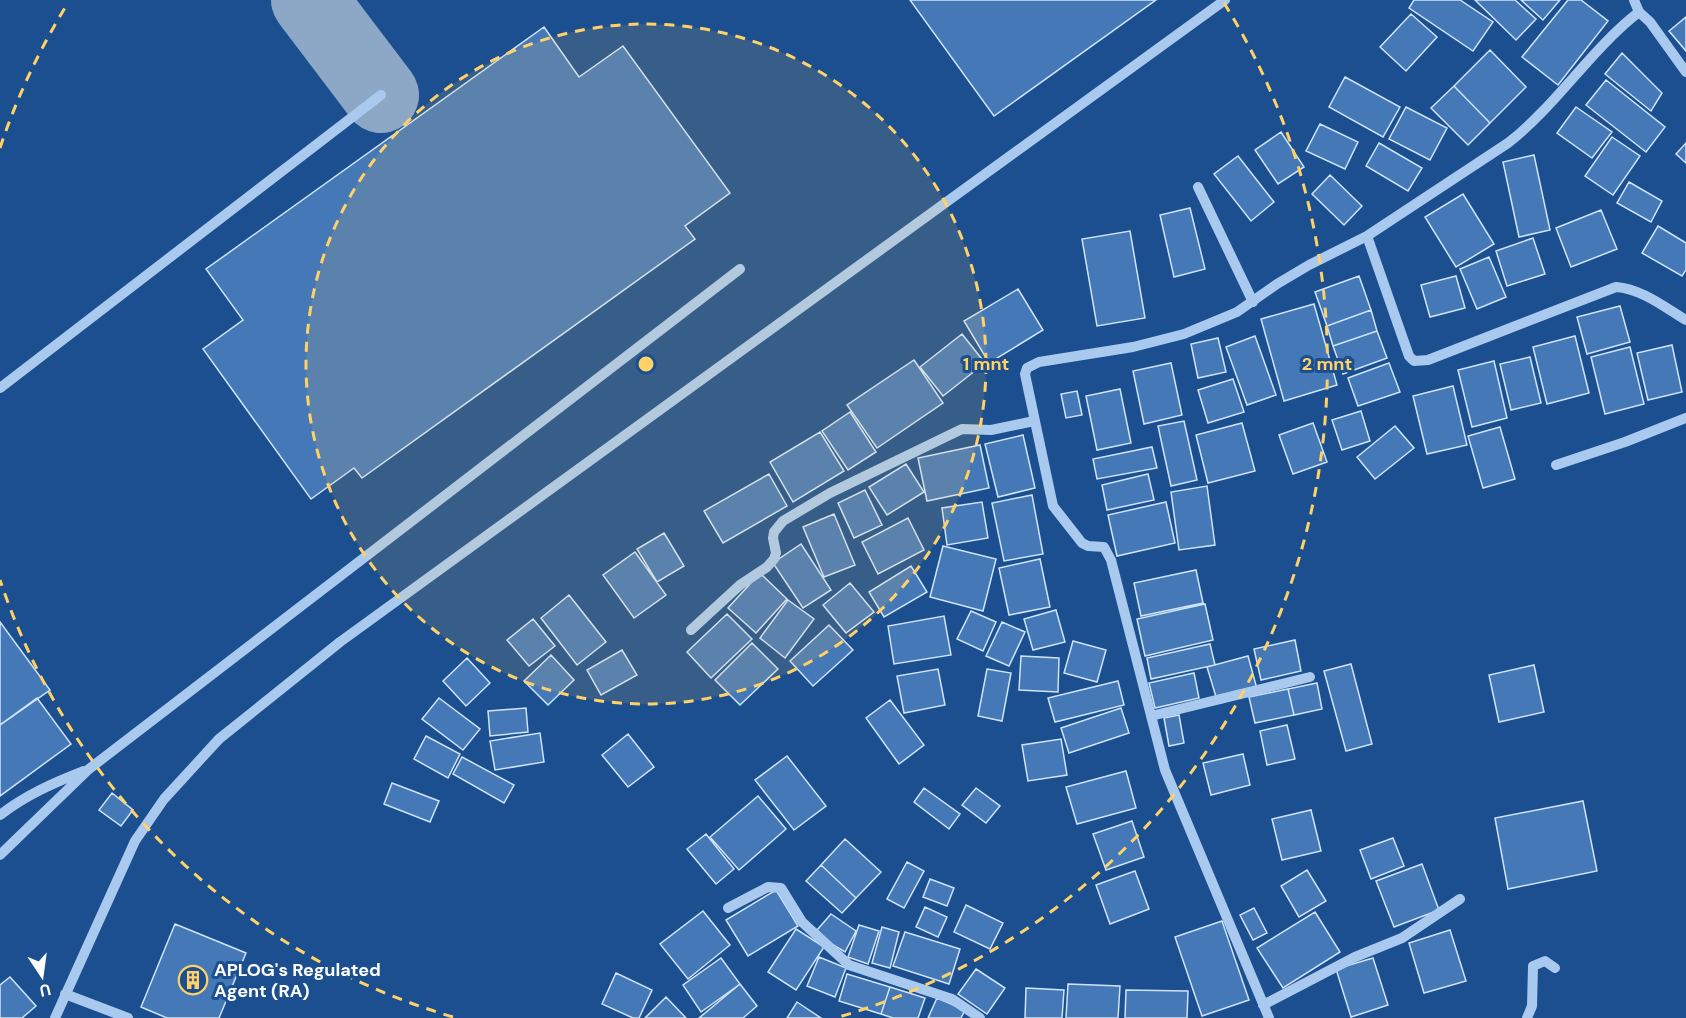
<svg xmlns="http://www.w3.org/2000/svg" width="1686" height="1018" viewBox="0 0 1686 1018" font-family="'DM Sans',sans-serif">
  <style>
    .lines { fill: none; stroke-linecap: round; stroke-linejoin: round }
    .taxiway { stroke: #8da7c7; stroke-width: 76 }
    .building { fill: #4478b7; stroke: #cfe3fa; stroke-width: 1.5 }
    .minor { stroke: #a9c9ee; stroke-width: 10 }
    .ring { fill: none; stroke: #ffd166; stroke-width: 3; stroke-dasharray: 10 8 }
    .labels { text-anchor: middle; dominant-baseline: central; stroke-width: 6; stroke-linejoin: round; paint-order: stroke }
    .poi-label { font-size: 18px; font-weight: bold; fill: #fff; stroke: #1b4f8f; text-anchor: start }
    .centre { fill: #ffd166; stroke: #1b4f8f; stroke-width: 3 }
    .ring-label { font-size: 18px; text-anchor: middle; font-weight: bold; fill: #ffd166; stroke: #1b4f8f; stroke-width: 6; stroke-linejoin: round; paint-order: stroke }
  </style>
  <rect width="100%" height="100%" fill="#1b4f8f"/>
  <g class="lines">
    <path class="taxiway" d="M309,0L381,95"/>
  </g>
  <path class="building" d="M910,0H1156L994,116Z
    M1414,0H1460L1493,22L1473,51L1409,8Z
    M1475,0H1515L1536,19L1516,40Z
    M1521,0H1560L1543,20Z
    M1568,0H1581L1608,21L1558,85L1522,57Z
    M1411,14L1437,37L1406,71L1380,47Z
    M1686,17V51L1669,31Z
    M544,27L579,77L623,46L730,193L685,226L695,239L362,478L354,468L311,499L203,349L243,320L206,269Z
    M1490,50L1526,87L1490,123L1454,86Z
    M1622,53L1662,93L1651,111L1605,74Z
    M1345,77L1400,107L1383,137L1329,107Z
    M1606,80L1665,127L1646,152L1586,105Z
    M1454,86L1490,123L1468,145L1431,108Z
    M1406,107L1447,128L1430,160L1389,139Z
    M1576,107L1612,132L1592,158L1557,133Z
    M1320,124L1358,142L1345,169L1306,151Z
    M1281,132L1304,167L1278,184L1255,150Z
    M1612,137L1640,156L1613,195L1585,176Z
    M1379,143L1422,168L1408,191L1366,166Z
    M1686,143V163L1676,154Z
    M1534,155L1550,230L1519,237L1503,162Z
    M1238,156L1274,202L1251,221L1214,174Z
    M1330,175L1362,206L1344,225L1312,194Z
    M1629,182L1662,201L1651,222L1617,203Z
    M1463,194L1494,244L1456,267L1425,217Z
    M1190,208L1205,269L1174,277L1160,215Z
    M1601,210L1617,249L1571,267L1556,228Z
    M1658,226L1686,243V270L1682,276L1642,253Z
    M1130,231L1145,318L1097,326L1082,239Z
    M1533,238L1545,274L1507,286L1496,251Z
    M1489,257L1506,297L1477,309L1460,269Z
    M1359,276L1371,310L1327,326L1315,292Z
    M1456,276L1465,308L1430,317L1421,285Z
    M1018,289L1043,330L989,363L964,321Z
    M1314,304L1337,385L1284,401L1261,319Z
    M1620,306L1630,342L1587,354L1577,317Z
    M1371,310L1377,331L1333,346L1327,326Z
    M1377,331L1387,358L1343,374L1333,346Z
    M962,334L985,363L943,396L920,367Z
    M1255,336L1276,395L1247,405L1226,347Z
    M1575,336L1589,393L1547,404L1533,347Z
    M1218,338L1226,372L1198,378L1191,344Z
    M1672,345L1682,392L1648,400L1637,353Z
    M1630,347L1644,404L1605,414L1591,357Z
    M1530,357L1541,403L1511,410L1500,364Z
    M914,360L943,403L877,448L847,405Z
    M1494,361L1507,418L1472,427L1458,370Z
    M1171,363L1182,415L1144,424L1133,371Z
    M1389,363L1400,392L1358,406L1348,378Z
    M1233,379L1244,412L1208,423L1198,390Z
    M1453,386L1467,445L1427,454L1413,396Z
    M1120,389L1131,443L1097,450L1086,396Z
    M1077,391L1082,415L1066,418L1061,394Z
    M1361,411L1370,441L1342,450L1332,420Z
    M850,412L876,452L848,470L822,431Z
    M1184,421L1197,480L1171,486L1158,426Z
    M1242,423L1255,471L1208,483L1196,435Z
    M1313,423L1327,462L1293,474L1279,435Z
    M1395,426L1414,448L1375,479L1357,457Z
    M1500,427L1515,479L1483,488L1468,436Z
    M820,432L844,471L793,502L770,462Z
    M1023,435L1035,488L998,497L985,444Z
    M980,445L989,488L927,501L918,458Z
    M1152,447L1157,468L1097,479L1093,459Z
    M906,464L924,492L887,515L869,487Z
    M769,474L787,506L723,543L704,511Z
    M1148,474L1154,500L1107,510L1102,485Z
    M1207,486L1215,545L1179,550L1171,492Z
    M865,490L882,525L854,538L838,503Z
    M1032,495L1043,554L1004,561L992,503Z
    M982,502L988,538L947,545L942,508Z
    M1166,502L1175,543L1117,556L1108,515Z
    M834,514L855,565L824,577L803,527Z
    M908,518L924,550L878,574L862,542Z
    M664,533L684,566L657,582L637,549Z
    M801,544L831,590L803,608L773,563Z
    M943,546L996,559L983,611L930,597Z
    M635,552L666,595L634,618L603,575Z
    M1040,559L1050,607L1009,615L999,568Z
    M911,566L927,592L884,617L869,592Z
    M1196,570L1203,603L1141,616L1134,583Z
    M760,573L787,599L756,633L728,608Z
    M850,583L874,612L846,633L823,605Z
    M569,595L606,642L577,665L541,618Z
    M788,600L814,619L785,658L760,638Z
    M1205,604L1213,640L1145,656L1137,619Z
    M1056,610L1065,642L1033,650L1024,619Z
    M971,611L996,622L983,651L957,639Z
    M727,614L752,639L711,678L687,652Z
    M944,616L951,655L894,664L888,626Z
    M533,619L555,646L529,666L507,640Z
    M0,622L50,690L0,725Z
    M1002,622L1025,632L1009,666L986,656Z
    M829,625L853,650L813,686L790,661Z
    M1295,640L1301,671L1261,680L1254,649Z
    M1073,641L1106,650L1097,682L1064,673Z
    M752,643L778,669L740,705L715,680Z
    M1210,644L1215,665L1151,679L1147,658Z
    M622,650L637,675L601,695L587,670Z
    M551,655L574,680L548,705L524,681Z
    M1021,656L1059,658L1058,692L1019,690Z
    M1248,656L1257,689L1217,700L1207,667Z
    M467,658L490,683L466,706L443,681Z
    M1351,664L1372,744L1346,751L1324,671Z
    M1534,665L1544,712L1499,722L1489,675Z
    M938,669L945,705L904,713L897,676Z
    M987,669L1011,673L1002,721L978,716Z
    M1194,673L1199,698L1155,708L1149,683Z
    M1118,681L1124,705L1055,722L1048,698Z
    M1317,683L1322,709L1294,715L1288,689Z
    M1288,689L1294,715L1255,723L1249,697Z
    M37,698L71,744L0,796V725Z
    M439,698L480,729L463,750L422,719Z
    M890,700L924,745L899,764L866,718Z
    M526,708L528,732L490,736L488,711Z
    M1121,708L1129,733L1069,753L1061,728Z
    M1179,715L1184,743L1169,746L1164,718Z
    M1287,725L1295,759L1267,765L1260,731Z
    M540,733L544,762L495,770L490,741Z
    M628,734L654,767L628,787L602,755Z
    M426,736L460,754L448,778L414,759Z
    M1061,739L1067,775L1028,781L1022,745Z
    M1243,754L1250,785L1211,795L1203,763Z
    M787,756L826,806L794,830L755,780Z
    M462,757L514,785L504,803L453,774Z
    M1126,771L1136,808L1077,824L1066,787Z
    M392,783L439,801L430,822L384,804Z
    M924,788L960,814L949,829L914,802Z
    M976,788L1000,806L986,823L962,805Z
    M112,793L133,810L121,826L99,810Z
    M758,796L786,829L739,870L710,837Z
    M1583,801L1597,871L1508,889L1495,818Z
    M1311,810L1321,851L1282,860L1272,819Z
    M1132,821L1144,857L1106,870L1093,834Z
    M706,834L734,869L716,884L687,849Z
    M1393,838L1404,866L1371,879L1360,850Z
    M845,839L881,872L856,898L821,865Z
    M907,862L924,871L904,908L887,899Z
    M1422,864L1439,910L1394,927L1376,881Z
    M821,865L856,898L842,913L806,881Z
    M1307,870L1326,901L1299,917L1281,886Z
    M1135,871L1149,909L1110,924L1096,885Z
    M930,879L954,888L947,906L923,897Z
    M776,890L798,926L748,956L726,920Z
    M966,905L1003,923L990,949L954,932Z
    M925,907L947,917L938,937L916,927Z
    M1254,908L1267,933L1253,940L1240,915Z
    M703,911L730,945L688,979L660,944Z
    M1315,912L1340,952L1283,988L1257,948Z
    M831,914L856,931L845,952L830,943L817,930Z
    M1222,921L1249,1000L1202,1016L1175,937Z
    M175,924L246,953L219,1018H167L141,1007Z
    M859,925L879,931L868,964L848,957Z
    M882,927L899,932L890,968L872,963Z
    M796,929L824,947L796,990L768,972Z
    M1450,930L1466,981L1424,993L1409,943Z
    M905,932L960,949L949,984L893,966Z
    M819,957L846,968L835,997L807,986Z
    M721,958L740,984L701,1012L683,985Z
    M1373,958L1388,1005L1351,1017L1336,969Z
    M976,969L1005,988L987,1014L958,994Z
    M616,973L652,990L639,1018H633L602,1004Z
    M847,974L890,987L881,1014L839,1001Z
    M10,977L36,1006L22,1018H0V985Z
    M740,984L757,1006L743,1018H699Z
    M1068,984L1120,986L1118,1018H1066Z
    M890,987L925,998L918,1018H893L881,1014Z
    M1026,988L1064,990L1062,1018H1025Z
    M1126,990L1188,991L1187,1018H1125Z
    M666,997L686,1018H645Z
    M937,998L965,1010L961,1018H928Z
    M797,1002L821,1018H787Z"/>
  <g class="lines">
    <path class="minor" d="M1634,0L1639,12L1650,22L1686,72
      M1198,187L1253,302
      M1367,236L1409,356L1414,361L1428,360L1616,287C1642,289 1664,307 1686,320
      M0,388L381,95
      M1556,465L1625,442L1686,418
      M691,630L740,585L767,567L774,559L776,553L773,538L774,532L783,521L830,493L962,429L991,430L1034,421
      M1151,716L1310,677
      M0,815C26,795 53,783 84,771
      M0,855L89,769L740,269
      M728,908L768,887L781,888L802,922L849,965L952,999L980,1018
      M65,994L128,1018
      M1263,1005L1355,957L1402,938L1460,899
      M55,1018L135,841L164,799L219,739L340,642L1225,0
      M1269,1018L1165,770L1111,560L1104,547L1088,546L1082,543L1053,506L1025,374L1027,368L1039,362L1133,347L1184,334L1237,312L1277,284L1309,265L1367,236L1508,143C1557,105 1590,50 1639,12
      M1527,1018L1532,1006L1533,966L1545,961L1555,968"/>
  </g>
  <circle cx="646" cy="364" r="340" fill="#ffd166" fill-opacity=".12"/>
  <g class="ring">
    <circle cx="646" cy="364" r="340"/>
    <path d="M453 1017A681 681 0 0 1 0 580M0 148A681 681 0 0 1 68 3M1224 3A681 681 0 0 1 839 1017"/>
  </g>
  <defs>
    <g id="building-ring" transform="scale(1.5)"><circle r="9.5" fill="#1b4f8f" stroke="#ffd166" stroke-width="1.5"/><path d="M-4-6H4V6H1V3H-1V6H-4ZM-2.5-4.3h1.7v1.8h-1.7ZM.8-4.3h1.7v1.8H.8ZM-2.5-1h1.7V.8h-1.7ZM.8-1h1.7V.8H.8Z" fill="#ffd166"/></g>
  </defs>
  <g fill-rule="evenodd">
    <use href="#building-ring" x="193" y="980"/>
  </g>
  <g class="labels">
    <g class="poi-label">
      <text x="214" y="970">APLOG's Regulated<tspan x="214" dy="21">Agent (RA)</tspan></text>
    </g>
  </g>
  <circle cx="646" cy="364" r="9" class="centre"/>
  <g class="ring-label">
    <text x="986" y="370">1 mnt</text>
    <text x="1327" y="370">2 mnt</text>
  </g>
  <g transform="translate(42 976) rotate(167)" stroke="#1b4f8f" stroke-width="4.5" paint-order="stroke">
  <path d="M0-4.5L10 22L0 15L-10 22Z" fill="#ffffff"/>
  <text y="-9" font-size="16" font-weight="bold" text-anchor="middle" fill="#ffffff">U</text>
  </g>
</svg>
